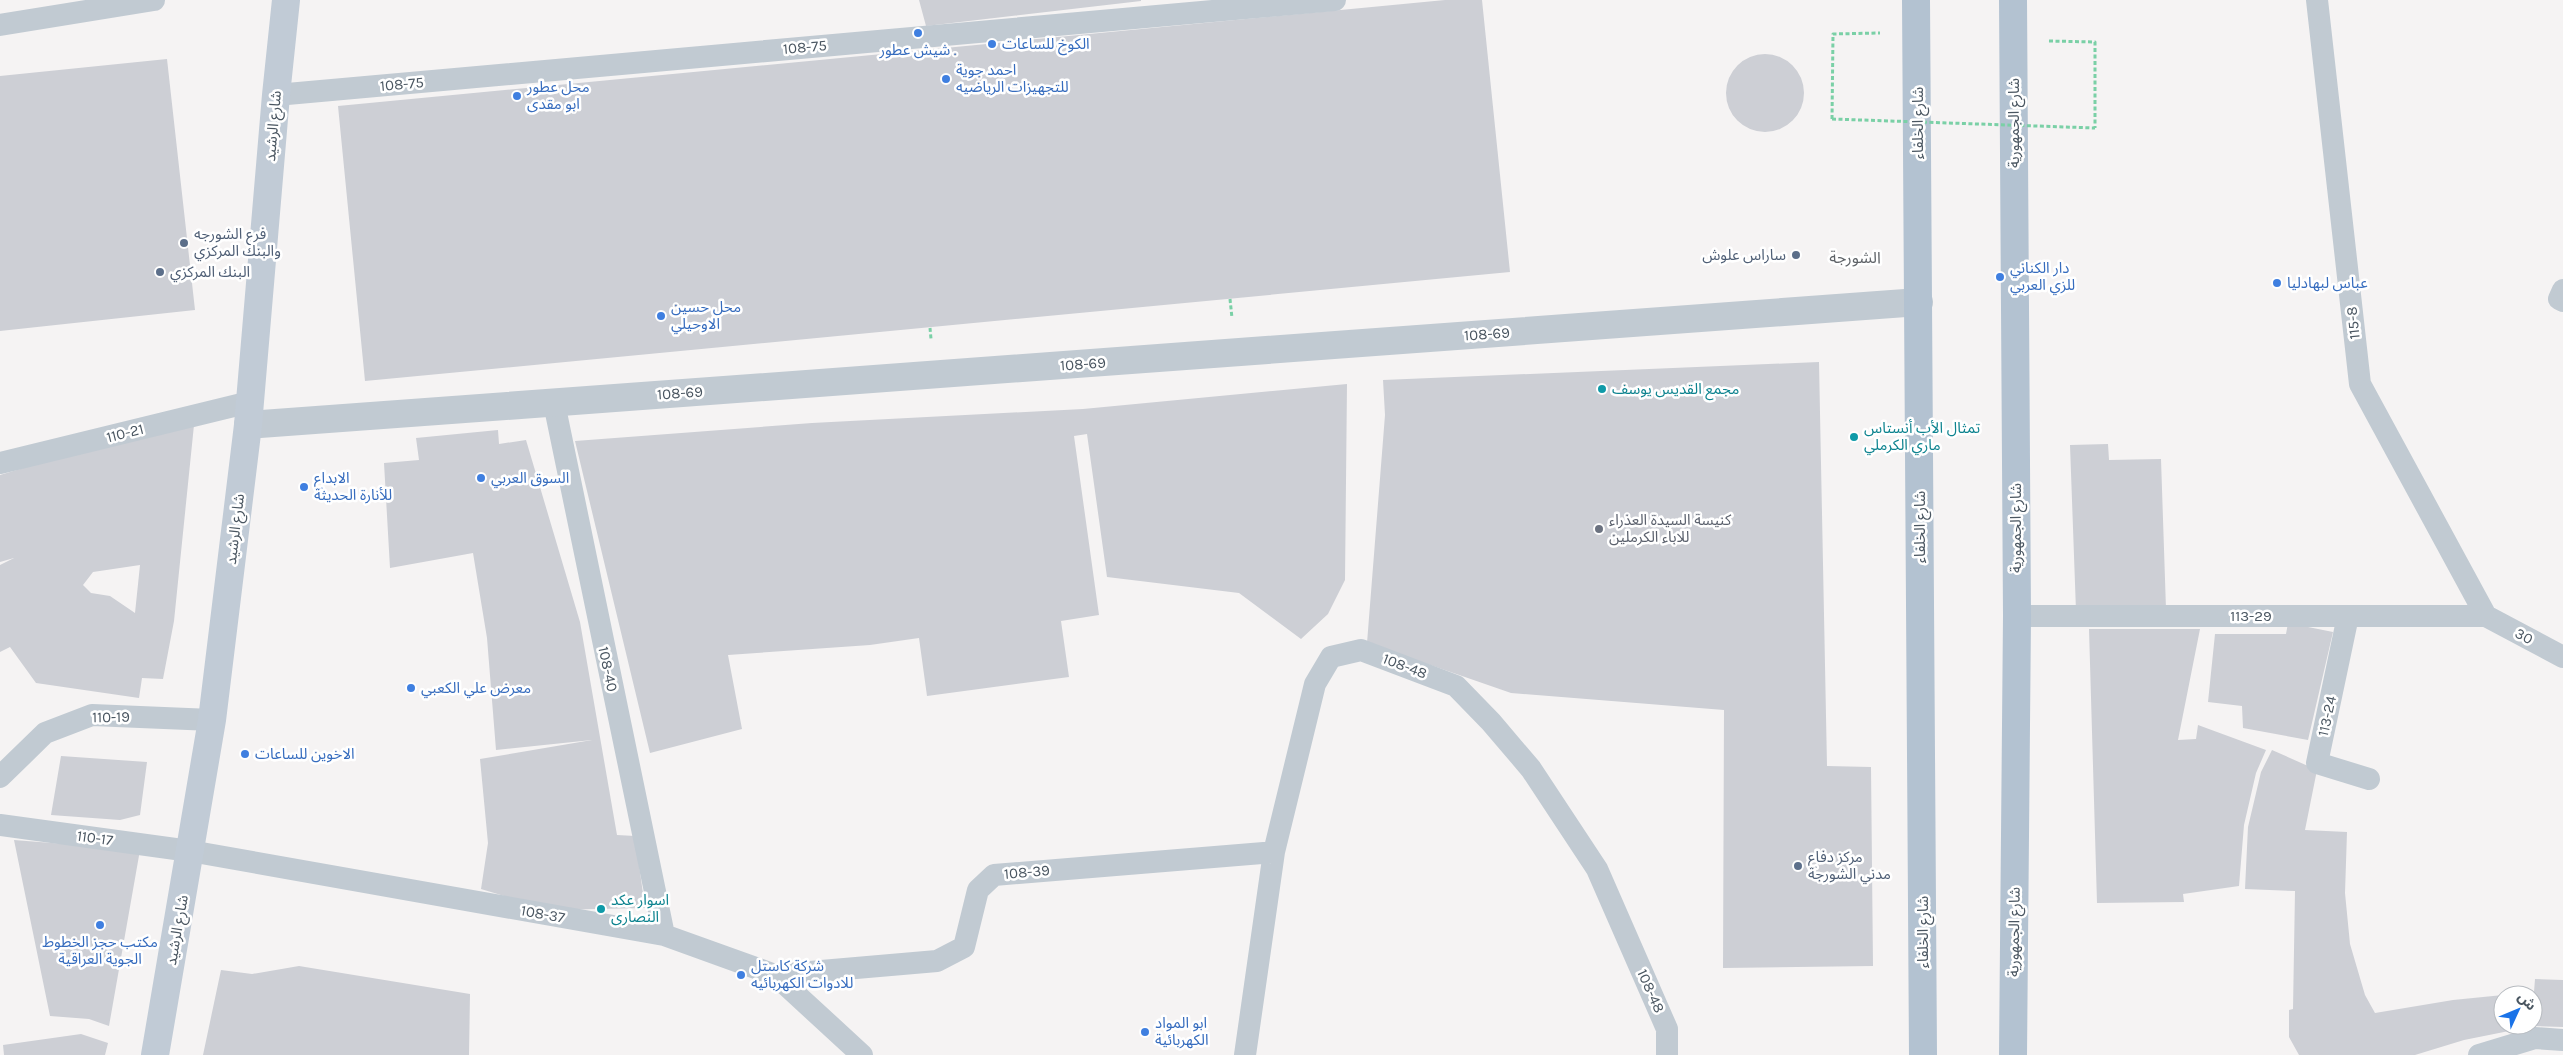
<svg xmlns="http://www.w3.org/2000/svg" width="2563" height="1055" viewBox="0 0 2563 1055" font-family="Karla,'Noto Sans Arabic',sans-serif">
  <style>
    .building { fill: #cdcfd5; fill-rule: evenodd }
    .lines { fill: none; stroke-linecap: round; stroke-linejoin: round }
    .path { stroke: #7ad0a6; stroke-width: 3; stroke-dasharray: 4 2.5; stroke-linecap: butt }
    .service { stroke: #c1cad2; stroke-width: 22 }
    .minor { stroke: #c1cad2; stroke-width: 28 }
    .secondary { stroke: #c1cbd6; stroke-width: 28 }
    .primary { stroke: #b3c2d1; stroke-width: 28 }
    .path-bridge { stroke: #7ad0a6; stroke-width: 3; stroke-dasharray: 4 2.5; stroke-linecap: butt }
    .shop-dot { fill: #3f7fe0; stroke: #fff; stroke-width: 2 }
    .service-dot { fill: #5c6f8a; stroke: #fff; stroke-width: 2 }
    .culture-dot { fill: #0f9aa8; stroke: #fff; stroke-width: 2 }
    .worship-dot { fill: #6b7280; stroke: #fff; stroke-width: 2 }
    .labels { text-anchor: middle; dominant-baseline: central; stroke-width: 5; stroke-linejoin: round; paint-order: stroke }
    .shop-label { font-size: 15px; fill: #366cbe; stroke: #fff; text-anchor: start }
    .street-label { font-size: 15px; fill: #4a5661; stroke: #fff }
    .service-label { font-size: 15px; fill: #4e5e75; stroke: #fff; text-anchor: start }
    .culture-label { font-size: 15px; fill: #0d838f; stroke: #fff; text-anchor: start }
    .worship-label { font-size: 15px; fill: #5b616d; stroke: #fff; text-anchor: start }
    .neighbourhood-label { font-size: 16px; fill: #5f6368; stroke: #fff }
  </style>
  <rect width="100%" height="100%" fill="#f5f3f3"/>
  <path class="building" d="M919,0H1141V1L926,26Z
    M1445,0H1482L1510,272L365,381L338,106Z
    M1726 93a39 39 0 1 1 78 0a39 39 0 1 1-78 0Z
    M167,59L195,310L0,331V76Z
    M1819,362L1827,766L1871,767L1873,966L1723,968L1724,710L1511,693L1367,643L1385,415L1383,380Z
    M1347,384L1345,580L1328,614L1301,639L1239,593L1107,577L1087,434L1074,436L1099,615L1061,621L1069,677L927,696L919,638L870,645L728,655L742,729L650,753L575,441L812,423L1083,409Z
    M194,425L174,621L163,679L142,678L139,698L36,683L10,647L0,652V565L14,558L0,562V475L70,454ZM140,565L135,613L110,596L91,593L83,585L93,572Z
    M498,430L499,444L526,440L580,622L617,835L635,836L645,908L551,910L481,889L488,843L480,759L592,740L496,750L487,638L473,553L390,568L384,463L419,460L416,438Z
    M2108,444L2109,460L2161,459L2166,609L2076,611L2070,445Z
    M2288,623L2333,632L2308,740L2243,728L2242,706L2208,702L2215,634H2286Z
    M2089,629H2200L2178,740L2196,739L2198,725L2266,750L2256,773L2244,825L2239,886L2183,894L2184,902L2097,903Z
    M2272,750L2317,770L2305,830L2347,832L2345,893L2350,944L2365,995L2375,1013L2453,1000L2503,995V1025H2533V995L2521,994L2534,992L2535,979L2563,980V1027L2534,1026L2464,1040L2415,1055H2299L2289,1037V1010L2293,1009L2295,891L2245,889L2248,827L2261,772Z
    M61,756L147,762L140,815L120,820L51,815Z
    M14,840L140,850L109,1026L89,1019L50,1016Z
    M299,966L470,994L469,1055H203L221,970L252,974Z
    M81,1034L108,1043L105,1055H4L3,1045Z"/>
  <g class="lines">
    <path class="path" d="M2049,41L2095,42V128
      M1832,119L1833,34L1880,33
      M1230,299L1232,318
      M930,328L931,339"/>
    <path class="service" d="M2317,0L2360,384L2486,616
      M0,25L154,0
      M276,95L1335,0
      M2563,290L2559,299L2563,301
      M554,403L664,935
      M0,463L250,402
      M2017,616H2486L2563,657
      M2348,616L2317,763L2369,779
      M0,777L45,733L92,715L212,720
      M0,825L190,851L664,935L775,975L862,1055
      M775,975L937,961L964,947L978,890L994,875L1274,852
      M1245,1055L1274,852L1315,684L1331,657L1361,650L1456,686L1491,722L1531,769L1597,869L1667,1029V1055
      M2479,1055L2535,1038L2563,1040"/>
    <path class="minor" d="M248,425L1919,302"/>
    <path class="secondary" d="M155,1055L212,720L248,425L276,95L286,0"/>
    <path class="primary" d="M1916,0L1923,1055
      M2013,1055L2017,616L2013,0"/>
    <path class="path-bridge" d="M1832,119L2095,128"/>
  </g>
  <g class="shop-dot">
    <circle cx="918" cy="33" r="5"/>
    <circle cx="992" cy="44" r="5"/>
    <circle cx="946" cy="79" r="5"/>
    <circle cx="517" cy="96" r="5"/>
    <circle cx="2000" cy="277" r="5"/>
    <circle cx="2277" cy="283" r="5"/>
    <circle cx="661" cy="316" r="5"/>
    <circle cx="481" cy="478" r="5"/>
    <circle cx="304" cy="487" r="5"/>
    <circle cx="411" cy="688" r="5"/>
    <circle cx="245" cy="754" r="5"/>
    <circle cx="100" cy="925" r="5"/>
    <circle cx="741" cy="975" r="5"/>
    <circle cx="1145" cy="1032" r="5"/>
  </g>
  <g class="service-dot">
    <circle cx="184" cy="243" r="5"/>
    <circle cx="1796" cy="255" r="5"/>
    <circle cx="160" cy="272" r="5"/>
    <circle cx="1798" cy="866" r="5"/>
  </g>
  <g class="culture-dot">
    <circle cx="1602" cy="389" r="5"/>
    <circle cx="1854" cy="437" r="5"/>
    <circle cx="601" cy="909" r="5"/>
  </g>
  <circle class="worship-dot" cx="1599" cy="529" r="5"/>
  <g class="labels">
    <g class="shop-label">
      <text x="1002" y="44">الكوخ للساعات</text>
      <text x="918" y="50" text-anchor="middle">شيش عطور .</text>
      <text x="956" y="70">احمد جوية<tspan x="956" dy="17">للتجهيزات الرياضيه</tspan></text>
      <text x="527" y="87">محل عطور<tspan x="527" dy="17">ابو مقدى</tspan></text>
      <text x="2010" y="268">دار الكناني<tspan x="2010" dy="17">للزي العربي</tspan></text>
      <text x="2287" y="283">عباس لبهادليا</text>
      <text x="671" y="307">محل حسين<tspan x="671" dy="17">الاوحيلي</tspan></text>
      <text x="314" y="478">الابداع<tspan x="314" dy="17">للأنارة الحديثة</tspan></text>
      <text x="491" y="478">السوق العربي</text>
      <text x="421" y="688">معرض علي الكعبي</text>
      <text x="255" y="754">الاخوين للساعات</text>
      <text x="100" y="942" text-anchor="middle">مكتب حجز الخطوط<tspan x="100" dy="17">الجوية العراقية</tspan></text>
      <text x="751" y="966">شركة كاستل<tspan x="751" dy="17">للادوات الكهربائيه</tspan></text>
      <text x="1155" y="1023">ابو المواد<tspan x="1155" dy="17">الكهربائية</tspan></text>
    </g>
    <g class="street-label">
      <text transform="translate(805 47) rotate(-5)">108-75</text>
      <text transform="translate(402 84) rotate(-5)">108-75</text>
      <text transform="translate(1918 123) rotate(-90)">شارع الخلفاء</text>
      <text transform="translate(2014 123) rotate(-90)">شارع الجمهورية</text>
      <text transform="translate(273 126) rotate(-85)">شارع الرشيد</text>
      <text transform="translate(2353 323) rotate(-96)">115-8</text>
      <text transform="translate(1487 334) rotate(-4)">108-69</text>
      <text transform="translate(1083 364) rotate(-4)">108-69</text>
      <text transform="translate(680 393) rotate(-4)">108-69</text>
      <text transform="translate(125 433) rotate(-14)">110-21</text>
      <text transform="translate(1920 527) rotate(-90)">شارع الخلفاء</text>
      <text transform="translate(2016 528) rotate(-90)">شارع الجمهورية</text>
      <text transform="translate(235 529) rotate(-83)">شارع الرشيد</text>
      <text x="2251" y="616">113-29</text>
      <text transform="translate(2524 636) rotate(28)">30</text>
      <text transform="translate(1405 666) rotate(21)">108-48</text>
      <text transform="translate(608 669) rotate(78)">108-40</text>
      <text transform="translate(2327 716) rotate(-78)">113-24</text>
      <text transform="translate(111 717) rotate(-1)">110-19</text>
      <text transform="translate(95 838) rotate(8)">110-17</text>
      <text transform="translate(1027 872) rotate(-5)">108-39</text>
      <text transform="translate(543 914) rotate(10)">108-37</text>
      <text transform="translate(177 930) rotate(-80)">شارع الرشيد</text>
      <text transform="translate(1923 932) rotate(-90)">شارع الخلفاء</text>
      <text transform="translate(2014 932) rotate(-89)">شارع الجمهورية</text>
      <text transform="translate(1651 991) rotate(66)">108-48</text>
    </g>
    <g class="service-label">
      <text x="194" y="234">فرع الشورجه<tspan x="194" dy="17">والبنك المركزي</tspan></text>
      <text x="1786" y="255" text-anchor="end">ساراس علوش</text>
      <text x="170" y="272">البنك المركزي</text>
      <text x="1808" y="857">مركز دفاع<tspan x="1808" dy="17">مدني الشورجة</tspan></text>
    </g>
    <g class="culture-label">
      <text x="1612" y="389">مجمع القديس يوسف</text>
      <text x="1864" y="428">تمثال الأب أنستاس<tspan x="1864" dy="17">ماري الكرملي</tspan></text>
      <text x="611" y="900">اسوار عكد<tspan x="611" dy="17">النصارى</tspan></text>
    </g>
    <g class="worship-label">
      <text x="1609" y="520">كنيسة السيدة العذراء<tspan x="1609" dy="17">للاباء الكرملين</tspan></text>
    </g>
    <g class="neighbourhood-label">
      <text x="1855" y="257">الشورجة</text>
    </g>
  </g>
  <g transform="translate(2518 1010) rotate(46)"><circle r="24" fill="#ffffff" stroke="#b7bbc0"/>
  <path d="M0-4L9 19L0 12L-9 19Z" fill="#1a73e8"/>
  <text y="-8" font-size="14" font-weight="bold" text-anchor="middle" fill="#4a5661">ش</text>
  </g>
</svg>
